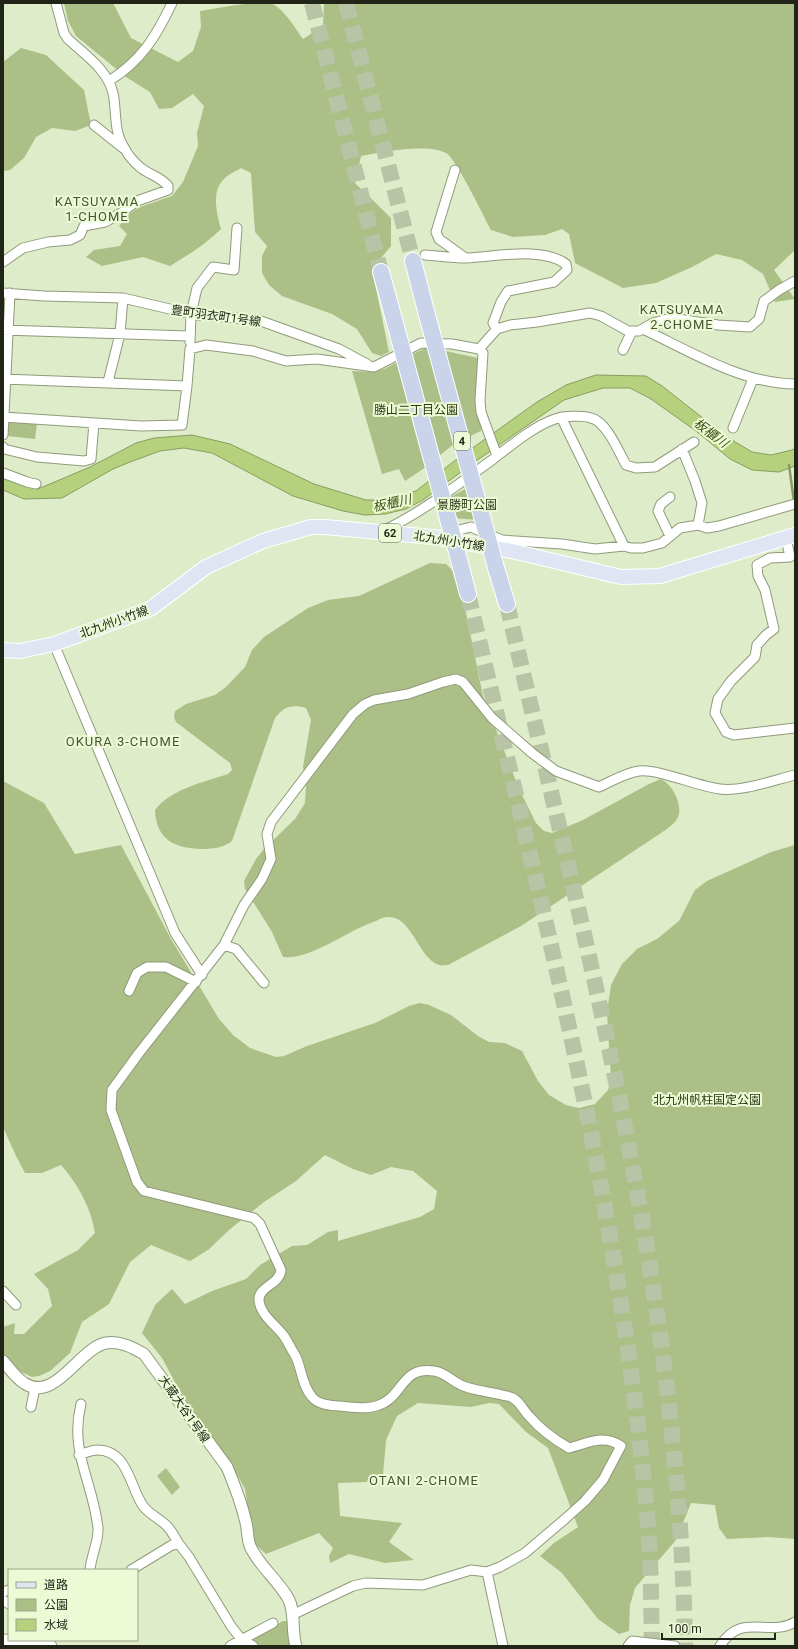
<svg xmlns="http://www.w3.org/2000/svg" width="798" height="1649" viewBox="0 0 798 1649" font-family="Roboto,'Noto Sans JP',sans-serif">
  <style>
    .green { fill: #abbf87 }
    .water { fill: #b5d17d; stroke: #889d5f }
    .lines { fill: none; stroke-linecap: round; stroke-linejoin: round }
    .stream { stroke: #889d5f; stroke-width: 2.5 }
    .motorway-tunnel { stroke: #b9c4a6; stroke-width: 16; stroke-dasharray: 16 8; stroke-linecap: butt }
    .minor-casing { stroke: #8f9b7a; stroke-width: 11 }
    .tertiary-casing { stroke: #8f9b7a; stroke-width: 13 }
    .primary-casing { stroke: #fff; stroke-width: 16 }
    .motorway-casing { stroke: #fff; stroke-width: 18 }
    .minor { stroke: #fff; stroke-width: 9 }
    .tertiary { stroke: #fff; stroke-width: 11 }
    .primary { stroke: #dfe5f2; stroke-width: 14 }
    .motorway { stroke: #c9d4ea; stroke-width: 16 }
    .motorway-bridge-casing { stroke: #fff; stroke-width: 18; stroke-linecap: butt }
    .motorway-bridge { stroke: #c9d4ea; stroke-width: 16 }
    .labels { text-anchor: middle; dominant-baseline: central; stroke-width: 4; stroke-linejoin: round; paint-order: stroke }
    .shield { fill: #edfad6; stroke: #5e6551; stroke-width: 1 }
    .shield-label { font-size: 11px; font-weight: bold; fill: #202518 }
    .street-label { font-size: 12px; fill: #202518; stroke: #edfad6 }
    .park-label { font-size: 12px; fill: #2c3713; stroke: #edfad6 }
    .neighbourhood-label { font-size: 13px; letter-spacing: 1px; fill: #495436; stroke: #edfad6 }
    .water-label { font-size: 13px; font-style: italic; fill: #3d4e11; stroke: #edfad6 }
  </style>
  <rect width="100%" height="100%" fill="#dfecc9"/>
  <path class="green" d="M64,3H113L131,38L178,62L193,51L201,27L200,11C214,9 258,0 270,3C284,8 295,28 303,39L323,26L324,3H795V250L774,270L795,299L775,302L763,274L742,260L716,254L692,267L656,283L623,288L575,263L569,234L562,229L545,235L513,237L491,230C484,217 456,158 446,153C428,143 381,152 361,156L355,183L391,218V246L372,269L389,352L381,356L372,353L357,329L332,314L282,296L269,285L262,273V256L267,246L255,232L251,173L241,168C236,171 227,175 223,180C211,193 217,214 221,229C206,244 188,255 170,266L143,257L102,266L86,257L94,250L120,246L127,234L119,226L128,215L140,207L172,196L183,182L198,146L197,133L204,106L193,94L172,108L159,109L150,92L126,77L76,36L68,21Z
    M21,48L46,55L84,90L91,125L75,131L52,128L36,137L24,158L10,170L3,171V62Z
    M427,347L478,358L480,360L481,431L455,443L426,467L405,481L399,469L382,474L352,371L372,372L384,369Z
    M7,421L37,423L35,439L7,436Z
    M476,483L491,521L440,517L436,505Z
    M430,563L446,564L452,570L464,603L483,696L519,789L536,823L544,831L552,833L583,820L649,784L661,779C673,785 683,805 678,817C676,822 671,826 667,829L521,926L448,965C446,965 442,966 439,965C418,958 412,915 387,917C384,917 379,919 376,921C350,929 309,961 283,957L272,932L245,889L244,881L256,859L264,849L295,819L305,803L306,787L303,767L311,720L306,708C292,704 284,706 275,718L232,841C223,848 216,848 204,849C177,849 156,841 155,810C171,789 204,782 228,774L232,770L230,763L176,722L174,717L175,711L186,704L215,695L226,687L245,667L252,650L264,637L308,608L328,600L359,596Z
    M3,781L44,803L75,854L121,845L171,939L219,1019L233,1035L250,1048L276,1057L284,1056L307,1046L375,1023L409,1006L420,1003L429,1005L451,1015L478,1036L489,1042L505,1043L522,1051L538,1081L549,1095L566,1105L579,1108L595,1104L608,1090L611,1080L607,1012L611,985L622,964L637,949L657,939L679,921L695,890L707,881L771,852L795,845V1539L768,1537L727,1539L719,1528L715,1505L691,1503L676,1540L635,1588L630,1605L629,1631L619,1634L598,1619L562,1573L540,1556L554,1543L578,1527L548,1448L526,1432L499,1404L489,1403L471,1407L418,1403L397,1416L386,1440L383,1475L366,1482L338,1483L340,1516L402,1523L389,1542L414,1560L385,1563L349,1554L330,1563L329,1556L333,1548L319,1533L266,1554L255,1544L250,1523L245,1489L230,1462L178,1388L162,1358L142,1333L155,1305L172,1289L185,1304L212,1291L246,1279L260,1265L292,1246L307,1245L328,1232L338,1230V1241L420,1217L434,1209L437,1191L413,1171L391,1167L371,1175L353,1169L325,1155L296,1181L264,1202L229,1230L208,1250L190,1261L151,1245L130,1262L109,1304L82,1322L70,1353L50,1371L39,1376L32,1377L21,1372L7,1360L3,1355V1327L15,1323L14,1334H24L52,1306L48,1289L34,1274L78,1250L95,1233C91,1208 78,1184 61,1165L42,1173H25L16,1156L3,1127Z
    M166,1468L180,1487L172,1495L157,1476Z
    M283,1621H288L292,1646H263L253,1643L252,1638Z"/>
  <path class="water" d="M596,375L646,376L662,386L727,437L752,452L771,455L792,450L795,448V466L779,472L752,470L730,459L696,431L651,399L630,388H603L564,400L476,461L423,500L406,509L385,514L365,515L343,511L293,496L212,453L184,448L160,451L130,462L113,469L62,498L24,499L3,490V478L38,489L90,467L136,443L154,438L192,435L230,444L314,484L366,500H384L416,491L453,462L537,402L566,385Z"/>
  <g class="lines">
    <path class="stream" d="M789,465L794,502"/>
    <path class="motorway-tunnel" d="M312,3L381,272
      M346,3L413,261
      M468,594C539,894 617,1193 646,1501C651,1549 651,1598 652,1646
      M507,604C586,947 680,1292 685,1646"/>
    <g class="minor-casing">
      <path id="minor" d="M109,81C141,61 156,37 172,3
        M94,125L123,148
        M455,170L436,232L439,239L464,257
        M425,255C439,256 452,258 466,258C495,257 542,246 566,264L567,270L554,282L508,291L501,302L493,323L497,329
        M3,262L23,248L48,242L70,240L80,235L84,226L105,222L121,213L137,201L168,190V186C161,177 150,175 141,168C135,163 128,155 125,149C113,132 117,111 113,93C107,69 85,55 68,39L64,33L56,3
        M3,293L44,296L123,298L191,314L258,320L339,349L367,364
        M643,329C689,351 743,384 795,384
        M3,330L189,336
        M190,342L191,314L197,288L213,267L234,270L237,228
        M479,349L483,353L480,400L481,412L497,456
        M623,350L632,331
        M3,379L187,386
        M108,382L120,334L123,298
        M3,417L141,426L182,425L187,386L190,349L206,345L253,351L286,361L317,359L374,367L421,343L452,344L479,349L497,329L510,325L537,322L590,313L601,316L628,331H639L653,323L671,318L718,325L750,327L759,319L764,301L779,290L795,281
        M561,417L624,546
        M733,428L753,379
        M3,435L10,293
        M3,447L4,449L37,457L84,461L91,459L94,423
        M682,449L695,481L702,503L698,525
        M3,473L27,482L36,484
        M670,497L661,504L658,511L670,536
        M383,531C422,512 456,486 492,460C510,446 534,426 555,419C563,416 583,415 591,418C606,421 619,452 626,465L636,468L655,467L694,442
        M447,533L471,527L502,540L562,544L595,549L624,546L631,548H643L662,543L680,528L698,525L707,528L719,526L795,504
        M786,538L790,557L770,558L757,565L758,576L765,590L774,629L766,635L757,645L755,657L731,681L718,699L715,713L726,732L734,735L795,728
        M54,644L175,933L202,975
        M224,945L236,949L264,983
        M129,991L137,973L147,967H166L196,982
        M3,1291L16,1305
        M81,1404C69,1451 93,1482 98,1528C99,1541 91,1556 90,1570
        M31,1407L35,1388
        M79,1455C85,1453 92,1450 97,1450C128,1450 130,1487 143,1506C149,1514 160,1519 167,1526C172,1531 175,1538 179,1544
        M131,1570L172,1545L179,1544L189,1557L231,1626L241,1639L253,1646
        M487,1572L503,1646
        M3,1592L9,1590
        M3,1600L9,1604
        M292,1615L353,1586L366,1583L423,1585L471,1570L487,1572L500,1567L525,1553L565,1519L585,1501L603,1480L621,1446C604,1434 588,1443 569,1448C555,1440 540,1429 529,1416C524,1411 520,1402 513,1398C510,1396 505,1396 502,1395C491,1392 470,1390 461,1385C452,1381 444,1372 434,1371C401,1366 404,1396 379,1405C367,1410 352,1407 339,1406C331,1406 317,1404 312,1397C301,1384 302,1368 295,1355C291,1349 288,1342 284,1336C276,1325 260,1315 259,1300C258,1287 280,1284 281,1270L260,1224L254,1218L144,1191L137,1182L111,1110L112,1090L139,1053L224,945L244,905L262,879L271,859L267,834L271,822L353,714L365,704L374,700L408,694L443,682L456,679L463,682L492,718L532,753L556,771L599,787C612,781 625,773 639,771C660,769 696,786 720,789C741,792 774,780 795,775
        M230,1646L273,1623
        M628,1646L632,1641L675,1646
        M720,1646C742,1611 769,1638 795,1622"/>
    </g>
    <g class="tertiary-casing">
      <path id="tertiary" d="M3,1361C10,1369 16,1378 24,1383C55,1404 79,1348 106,1343C120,1341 132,1347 144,1354L227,1467C234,1484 241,1501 245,1519C248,1527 247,1538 250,1546C259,1566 277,1579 288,1598C296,1612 291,1631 296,1646
        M3,1640L25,1642L51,1646"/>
    </g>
    <g class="primary-casing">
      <path id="primary" d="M3,650L20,651L54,644L150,609L206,567L263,541L311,527H325L433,537L512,551L621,577L660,576L795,535"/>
    </g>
    <g class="motorway-casing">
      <path id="motorway" d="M413,261L427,315
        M381,272L395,323
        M458,556L468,594
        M496,568L507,604"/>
    </g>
    <use href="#minor" class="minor"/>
    <use href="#tertiary" class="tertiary"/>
    <use href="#primary" class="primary"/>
    <use href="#motorway" class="motorway"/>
    <g class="motorway-bridge-casing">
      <path id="motorway-bridge" d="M427,315L496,568
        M395,323L458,556"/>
    </g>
    <use href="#motorway-bridge" class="motorway-bridge"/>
  </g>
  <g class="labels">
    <g class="shield">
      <rect x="454" y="432" width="16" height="18" rx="3"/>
      <rect x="379" y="524" width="22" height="18" rx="3"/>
    </g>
    <g class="shield-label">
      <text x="462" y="441">4</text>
      <text x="390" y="533">62</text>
    </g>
    <g class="street-label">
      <text transform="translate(216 316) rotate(8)">豊町羽衣町1号線</text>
      <text transform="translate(449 541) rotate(9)">北九州小竹線</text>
      <text transform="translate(114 622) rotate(-20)">北九州小竹線</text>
      <text transform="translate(184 1409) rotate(55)">大蔵大谷1号線</text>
    </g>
    <g class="park-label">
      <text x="416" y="410">勝山二丁目公園</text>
      <text x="467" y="505">景勝町公園</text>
      <text x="707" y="1100">北九州帆柱国定公園</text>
    </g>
    <g class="neighbourhood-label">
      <text x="97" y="201">KATSUYAMA<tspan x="97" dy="15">1-CHOME</tspan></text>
      <text x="682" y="309">KATSUYAMA<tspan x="682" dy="15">2-CHOME</tspan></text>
      <text x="123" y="741">OKURA 3-CHOME</text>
      <text x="424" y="1480">OTANI 2-CHOME</text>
    </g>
    <g class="water-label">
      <text transform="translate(711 433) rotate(37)">板櫃川</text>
      <text transform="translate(392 503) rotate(-12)">板櫃川</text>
    </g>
  </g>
  <rect width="798" height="1649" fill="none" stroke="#202518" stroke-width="8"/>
  <rect x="8" y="1569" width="130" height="72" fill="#edfad6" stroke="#9ba58a"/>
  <rect x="16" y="1582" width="20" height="6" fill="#dfe5f2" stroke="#9ba58a"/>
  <text x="44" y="1589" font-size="12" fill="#202518">道路</text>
  <rect x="16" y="1599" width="20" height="12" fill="#abbf87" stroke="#9ba58a"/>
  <text x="44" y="1609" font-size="12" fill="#202518">公園</text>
  <rect x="16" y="1619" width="20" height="12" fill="#b5d17d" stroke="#9ba58a"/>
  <text x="44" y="1629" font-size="12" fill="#202518">水域</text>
  <path d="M662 1633v6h113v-6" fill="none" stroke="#202518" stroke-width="2"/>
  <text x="668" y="1633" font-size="12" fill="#202518" stroke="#edfad6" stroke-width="3" paint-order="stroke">100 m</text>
</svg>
